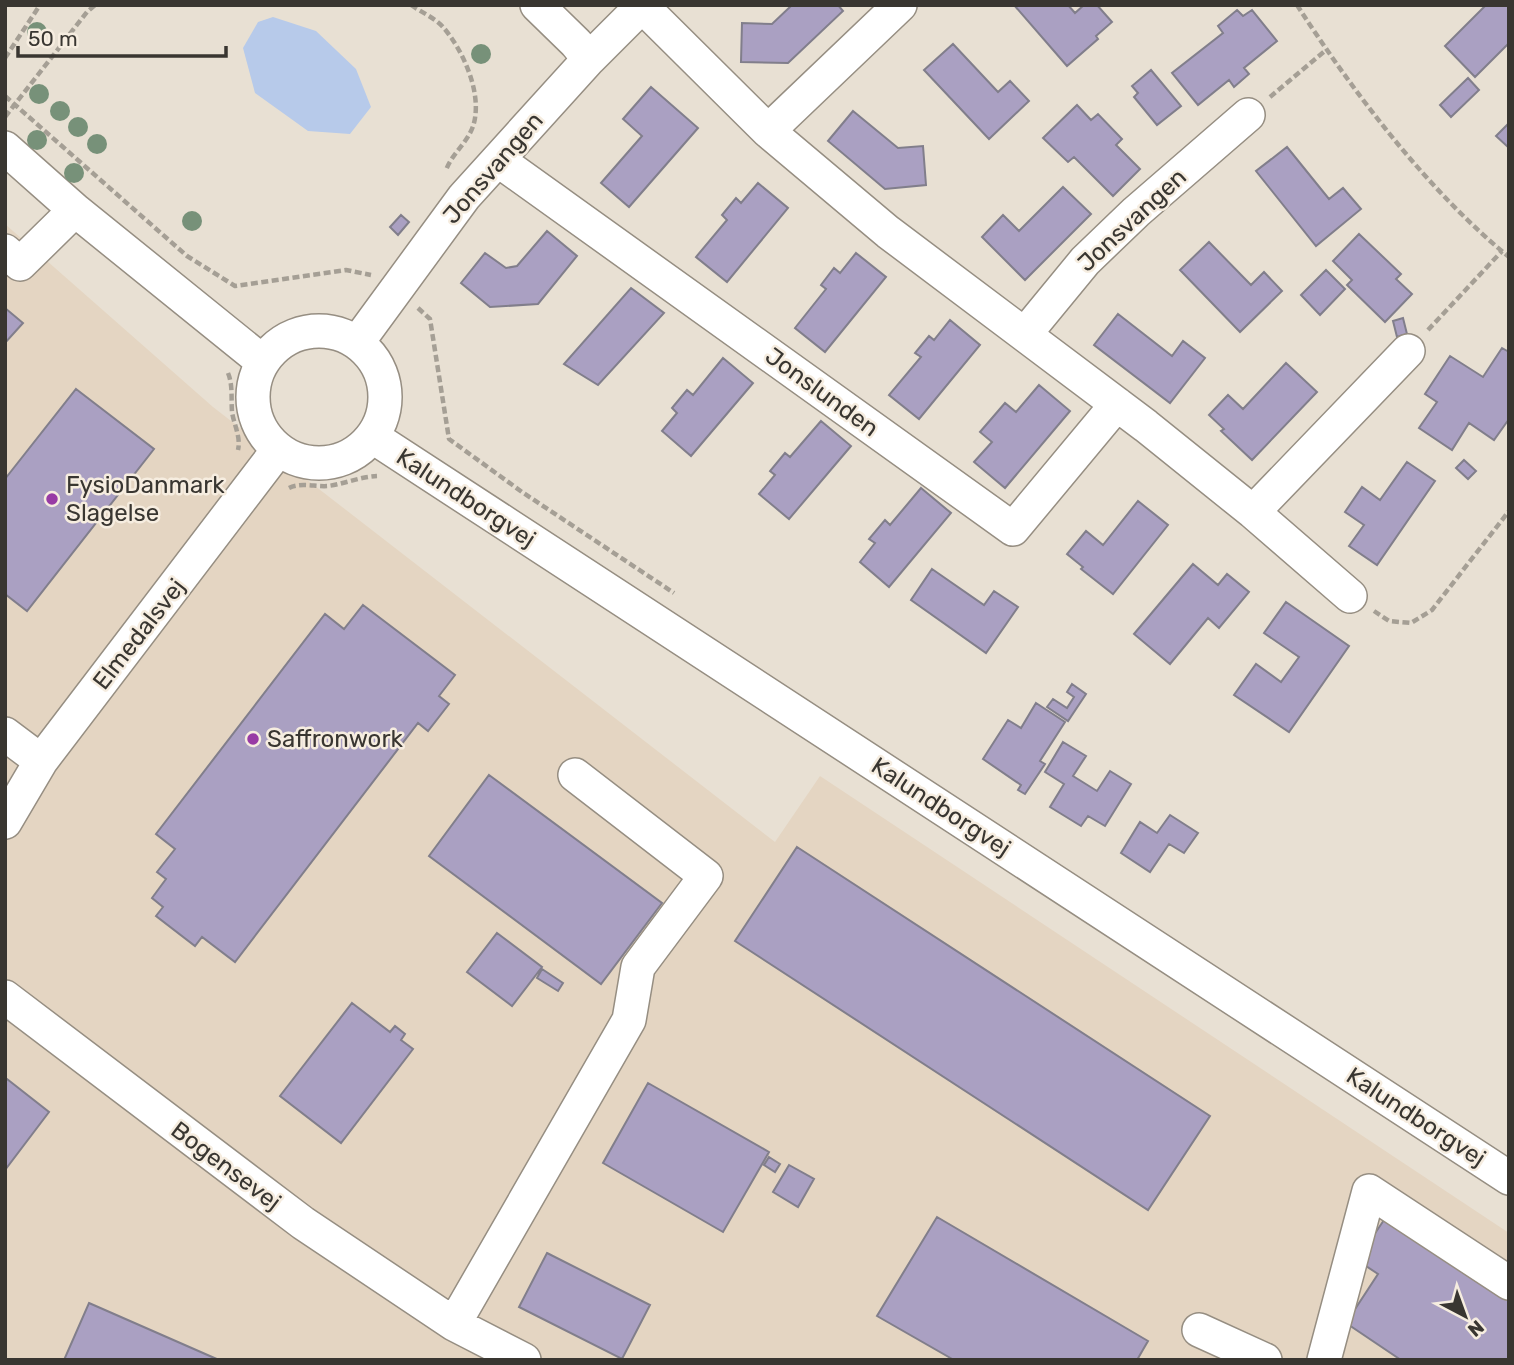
<svg xmlns="http://www.w3.org/2000/svg" width="1514" height="1365" viewBox="0 0 1514 1365" font-family="Rubik,sans-serif">
  <style>
    .industrial { fill: #e4d5c2 }
    .water { fill: #b7caea }
    .building { fill: #aaa0c2; stroke: #817e8b; stroke-width: 2 }
    .lines { fill: none; stroke-linecap: round; stroke-linejoin: round }
    .minor-casing { stroke: #968e82; stroke-width: 36 }
    .path { stroke: #a59f95; stroke-width: 4.5; stroke-dasharray: 7 3.5; stroke-linecap: butt }
    .minor { stroke: #fff; stroke-width: 33 }
    .tree { fill: #779179 }
    .poi-dot { fill: #983ba5; stroke: #f6ede0; stroke-width: 2.5 }
    .labels { text-anchor: middle; dominant-baseline: central; stroke-width: 5; stroke-linejoin: round; paint-order: stroke }
    .street-label { font-size: 24px; fill: #393631; stroke: #f6ede0 }
    .poi-label { font-size: 24px; fill: #393631; stroke: #f6ede0; text-anchor: start }
  </style>
  <rect width="100%" height="100%" fill="#e8e0d3"/>
  <path class="industrial" d="M5,224L213,407L775,842L820,776L1509,1233V1360H5Z"/>
  <path class="water" d="M273,17L316,31L356,69L371,107L350,134L308,131L255,93L243,48L258,22Z"/>
  <path class="building" d="M792,5H838L843,11L788,63L741,62L742,23L772,24Z
    M1014,5H1068L1075,13L1084,5H1097L1112,22L1096,36L1098,39L1067,66Z
    M1486,5H1509V43L1475,77L1445,46Z
    M1237,10L1243,16L1252,10L1277,41L1244,68L1249,74L1234,87L1229,80L1198,105L1172,73L1223,33L1218,26Z
    M953,44L998,92L1010,81L1029,101L989,139L924,70Z
    M1151,70L1181,106L1157,125L1134,97L1138,93L1132,86Z
    M1468,78L1479,90L1451,117L1440,105Z
    M651,87L698,128L629,207L601,183L642,136L623,119Z
    M1077,105L1091,120L1098,114L1122,139L1116,145L1140,169L1113,196L1074,157L1068,162L1043,138Z
    M853,111L898,148L923,146L926,185L885,189L828,141Z
    M1509,123V148L1496,136Z
    M1287,147L1329,199L1343,188L1361,209L1316,246L1256,171Z
    M758,183L788,208L727,282L696,257L727,220L722,215L736,198L741,203Z
    M1063,187L1091,214L1025,280L982,237L1003,215L1019,231Z
    M401,215L409,222L398,235L390,227Z
    M547,231L577,256L538,304L490,307L461,283L485,253L506,268L517,266Z
    M1359,234L1401,274L1396,279L1412,294L1385,322L1347,285L1352,280L1333,261Z
    M1209,242L1251,285L1264,272L1282,291L1240,332L1180,270Z
    M856,253L886,277L825,352L795,328L826,289L821,285L834,268L840,273Z
    M1326,270L1345,289L1320,315L1301,295Z
    M631,288L664,313L598,385L564,364Z
    M5,308L23,323L5,343Z
    M1118,314L1172,356L1183,341L1205,358L1170,403L1094,345Z
    M1403,318L1407,334L1397,337L1393,321Z
    M950,320L980,345L919,419L889,395L921,357L915,353L929,336L934,340Z
    M1502,348L1509,352V419L1494,440L1469,423L1452,450L1419,428L1437,402L1425,394L1450,356L1483,377Z
    M723,358L753,383L691,456L662,431L677,413L672,408L687,390L693,395Z
    M1286,363L1317,392L1252,460L1221,431L1224,429L1209,415L1228,395L1243,409Z
    M1039,385L1070,411L1005,488L974,462L992,442L980,432L1005,403L1016,412Z
    M76,389L154,449L27,611L5,594V479Z
    M821,421L851,446L789,519L759,494L775,475L770,471L785,453L790,457Z
    M1464,460L1476,471L1468,479L1456,468Z
    M1407,462L1435,481L1377,565L1349,546L1364,525L1345,512L1362,487L1380,500Z
    M921,488L951,513L889,587L860,562L875,543L869,539L885,520L890,525Z
    M1138,501L1168,525L1113,594L1081,569L1083,567L1067,554L1086,531L1103,545Z
    M1193,564L1218,585L1227,574L1249,592L1219,628L1208,618L1170,664L1134,634Z
    M932,569L984,605L994,591L1018,607L986,653L911,600Z
    M1286,602L1349,646L1289,732L1234,695L1256,664L1281,682L1299,657L1264,633Z
    M363,605L455,675L439,696L449,704L428,731L418,723L235,962L202,937L195,946L156,916L163,907L152,898L166,879L157,872L175,849L156,834L325,614L344,629Z
    M1072,684L1086,694L1068,721L1047,707L1053,699L1067,708L1074,697L1067,692Z
    M1036,703L1065,722L1040,761L1045,764L1025,794L1018,790L1021,785L983,759L1008,720L1021,728Z
    M1063,742L1086,756L1073,776L1097,791L1110,771L1131,784L1105,826L1088,816L1081,826L1050,807L1064,784L1045,772Z
    M489,775L662,903L601,984L429,856Z
    M1170,815L1198,833L1184,853L1169,844L1150,872L1121,853L1140,822L1157,833Z
    M797,847L1210,1116L1148,1210L735,941Z
    M497,933L542,967L512,1006L467,972Z
    M542,969L563,983L558,991L537,978Z
    M352,1003L390,1032L395,1026L405,1034L401,1040L413,1049L341,1143L280,1096Z
    M7,1079L49,1112L5,1170V1081Z
    M648,1083L769,1152L723,1232L603,1163Z
    M769,1157L780,1164L775,1172L764,1165Z
    M789,1165L814,1179L798,1207L773,1192Z
    M937,1217L1148,1341L1137,1360H954L877,1316Z
    M1386,1217L1509,1297V1360H1401L1346,1323L1378,1274L1357,1260Z
    M547,1253L650,1305L622,1359L519,1307Z
    M89,1303L219,1360H64Z"/>
  <g class="lines">
    <g class="minor-casing">
      <path id="minor" d="M537,5L576,43L589,59
        M642,6L768,131L888,232L1146,426L1253,512L1408,351
        M768,131L900,5
        M5,148L75,210L263,362
        M498,160L1013,529L1117,404
        M5,251L20,264L75,210
        M253 397a66 66 0 1 1 132 0a66 66 0 1 1-132 0Z
        M1025,334L1085,261L1136,212L1248,115
        M357,343L464,197L589,59L643,5
        M373,437L1509,1178
        M1253,512L1350,596
        M5,734L41,761
        M5,822L41,761L278,450
        M5,997L303,1223L454,1324L524,1360
        M454,1324L629,1020L638,967L706,876L575,775
        M1199,1330L1265,1360
        M1324,1360L1369,1191L1509,1283"/>
    </g>
    <path class="path" d="M411,5C421,12 435,18 443,27C462,49 480,88 475,118C472,140 453,151 446,170
      M1297,5C1353,92 1428,191 1509,257
      M5,58L40,5
      M5,96L187,256L235,286L346,270L371,275
      M1270,97L1326,50
      M5,117L87,12L95,5
      M418,308L430,319L449,439L522,492L674,593
      M1428,330L1502,251
      M228,373C233,385 231,399 232,412C234,425 241,437 238,450
      M289,488C301,482 315,487 328,486C344,484 359,477 377,476
      M1374,611L1389,621L1411,623L1432,610L1509,511"/>
    <use href="#minor" class="minor"/>
  </g>
  <g class="tree">
    <circle cx="37" cy="32" r="10"/>
    <circle cx="481" cy="54" r="10"/>
    <circle cx="39" cy="94" r="10"/>
    <circle cx="60" cy="111" r="10"/>
    <circle cx="78" cy="127" r="10"/>
    <circle cx="37" cy="140" r="10"/>
    <circle cx="97" cy="144" r="10"/>
    <circle cx="74" cy="173" r="10"/>
    <circle cx="192" cy="221" r="10"/>
  </g>
  <g class="poi-dot">
    <circle cx="52" cy="499" r="7"/>
    <circle cx="253" cy="739" r="7"/>
  </g>
  <g class="labels">
    <g class="street-label">
      <text transform="translate(493 168) rotate(-49)">Jonsvangen</text>
      <text transform="translate(1132 220) rotate(-43)">Jonsvangen</text>
      <text transform="translate(822 392) rotate(36)">Jonslunden</text>
      <text transform="translate(466 498) rotate(33)">Kalundborgvej</text>
      <text transform="translate(139 634) rotate(-52)">Elmedalsvej</text>
      <text transform="translate(941 807) rotate(33)">Kalundborgvej</text>
      <text transform="translate(1416 1117) rotate(33)">Kalundborgvej</text>
      <text transform="translate(226 1166) rotate(37)">Bogensevej</text>
    </g>
    <g class="poi-label">
      <text x="66" y="485">FysioDanmark<tspan x="66" dy="28">Slagelse</tspan></text>
      <text x="267" y="739">Saffronwork</text>
    </g>
  </g>
  <rect width="1514" height="1365" fill="none" stroke="#393631" stroke-width="14"/>
  <g transform="translate(1465 1316) rotate(139)" stroke="#f6ede0" stroke-width="5" paint-order="stroke">
  <path d="M0-5L12 26L0 18L-12 26Z" fill="#393631"/>
  <text y="-10" font-size="19" font-weight="bold" text-anchor="middle" fill="#393631">N</text>
  </g>
  <path d="M18 46v10h208v-10" fill="none" stroke="#393631" stroke-width="3.5"/>
  <text x="28" y="46" font-size="21" fill="#393631" stroke="#f6ede0" stroke-width="5" paint-order="stroke">50 m</text>
</svg>
